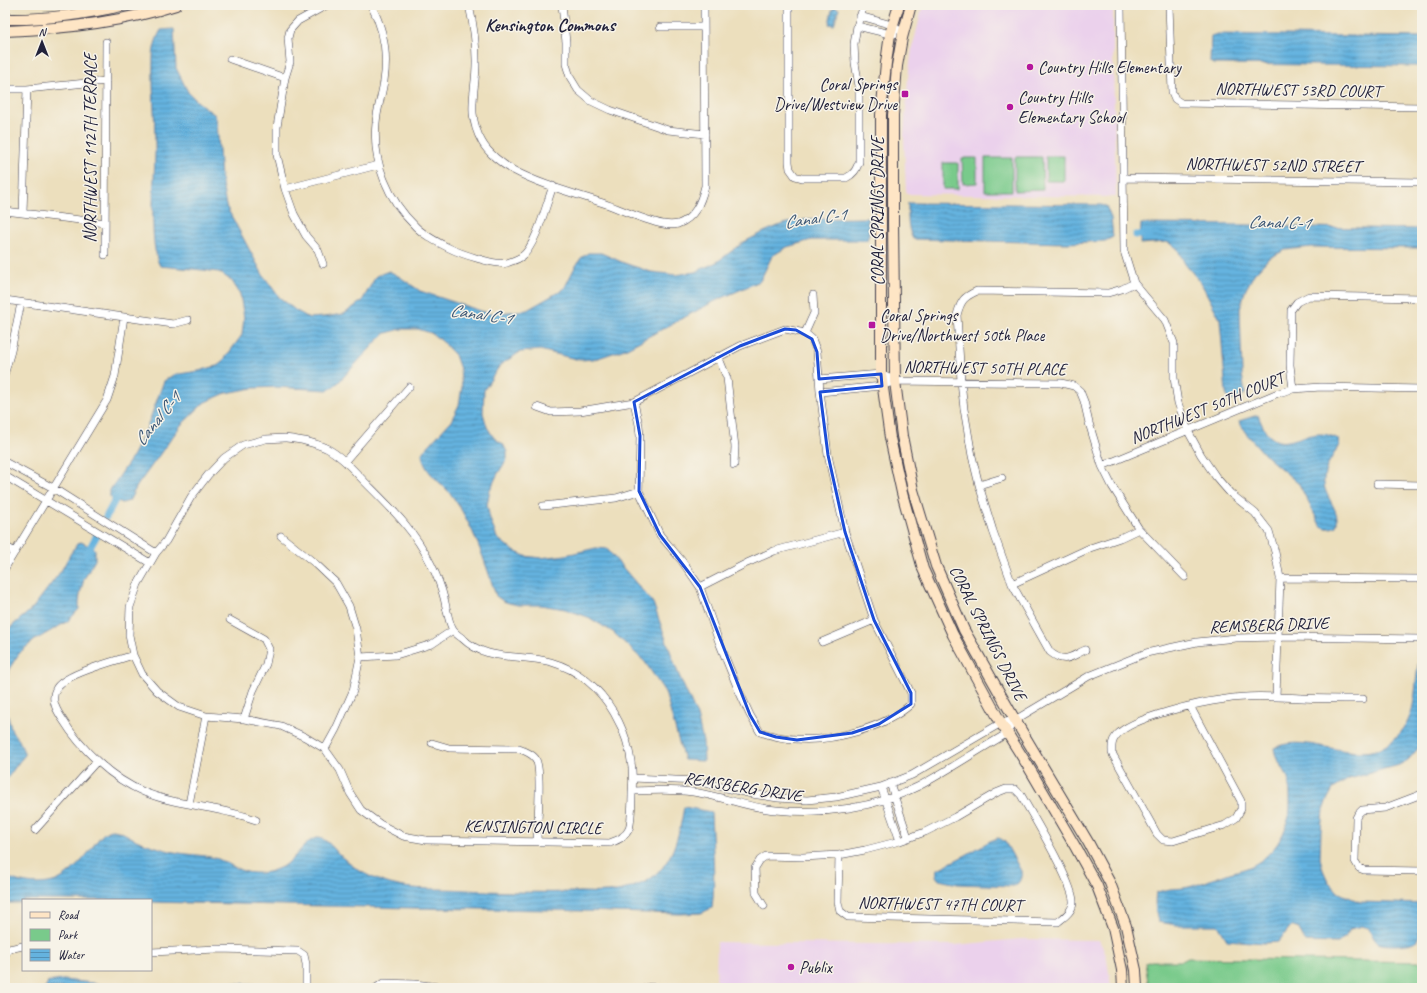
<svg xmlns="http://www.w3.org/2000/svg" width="1427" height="993" viewBox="0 0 1427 993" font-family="Caveat,sans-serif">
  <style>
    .built { fill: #ebd1ec }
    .green { fill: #79ca8b; stroke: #4e7663 }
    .water { fill: url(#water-rules); stroke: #446a8d }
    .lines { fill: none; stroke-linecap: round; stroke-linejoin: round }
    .canal { stroke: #65b3df; stroke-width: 7 }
    .street-casing { stroke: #403e4e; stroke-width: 8 }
    .secondary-casing { stroke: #403e4e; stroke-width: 12 }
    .street { stroke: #fff; stroke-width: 7 }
    .secondary { stroke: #fee5c5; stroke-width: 10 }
    .marked { fill: none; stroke: #1d4ed8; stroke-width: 3; stroke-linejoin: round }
    .poi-dot { fill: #b5179e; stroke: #f7f3e8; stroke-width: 1.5 }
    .labels { text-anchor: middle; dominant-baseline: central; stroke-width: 3; stroke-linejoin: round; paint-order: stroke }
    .poi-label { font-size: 17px; fill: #22223b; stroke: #f7f3e8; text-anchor: start }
    .street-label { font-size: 17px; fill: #22223b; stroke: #f7f3e8 }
    .neighbourhood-label { font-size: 18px; font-weight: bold; fill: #22223b; stroke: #f7f3e8 }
    .water-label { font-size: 18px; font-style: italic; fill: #395574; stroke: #f7f3e8 }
  </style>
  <defs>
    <pattern id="water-rules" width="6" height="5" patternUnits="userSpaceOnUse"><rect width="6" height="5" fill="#65b3df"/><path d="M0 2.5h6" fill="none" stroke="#5391b6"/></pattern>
  </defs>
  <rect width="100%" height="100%" fill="#f7f3e8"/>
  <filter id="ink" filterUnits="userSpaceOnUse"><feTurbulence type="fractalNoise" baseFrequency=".025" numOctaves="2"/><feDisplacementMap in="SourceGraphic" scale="8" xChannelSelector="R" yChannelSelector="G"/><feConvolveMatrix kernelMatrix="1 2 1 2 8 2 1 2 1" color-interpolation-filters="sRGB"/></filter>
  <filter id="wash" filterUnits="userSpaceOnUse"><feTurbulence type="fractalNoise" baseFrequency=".012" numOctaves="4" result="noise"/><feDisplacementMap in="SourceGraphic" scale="16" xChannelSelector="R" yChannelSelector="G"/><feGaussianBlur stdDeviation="0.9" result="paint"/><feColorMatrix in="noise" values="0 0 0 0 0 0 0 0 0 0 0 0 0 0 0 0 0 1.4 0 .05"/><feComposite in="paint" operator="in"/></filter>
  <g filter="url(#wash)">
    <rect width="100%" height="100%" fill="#ecdfbd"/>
    <path class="built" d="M923,5H1113V57L1116,197L906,194L904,136L908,78L912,49Z
      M1021,939L1099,940L1106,954L1110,979L1111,988H716L717,942L954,945Z"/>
    <path class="green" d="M1046,156H1064V181H1046Z
      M1015,157H1042L1043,190L1015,191Z
      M962,158H977V183L963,184Z
      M985,158H1012V191H985Z
      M943,163H958V189H943Z
      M1188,958L1422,962V988H1149L1145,963L1151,961H1182Z"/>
    <path class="water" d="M834,7L839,9L834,25L829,24L832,10H833Z
      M174,29L176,68L188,92L198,102L215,115L217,123L221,178L226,206L263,275L279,297L295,310L309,318L324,317L344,314L362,301L376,276L389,271L400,277L420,291L490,314L527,310L564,289L574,269L581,258L588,253H601L624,263L651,272L676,275L695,272L717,262L744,242L766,231L783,224L809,219L867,218L869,233L867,240H811L787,247L772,256L760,281L713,302L625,349L595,359L580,360L540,350L520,352L500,365L484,390L483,413L487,427L494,438L503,444L507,452V459L497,475L490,490L487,505L490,519L497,538L514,551L525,556L540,558L566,555L596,548L607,549L653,603L678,673L697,716L703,742L704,761L684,760L665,692L645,662L613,632L588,617L565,609L541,605H518L509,603L503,601L496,596C485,561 474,527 453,497C442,482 423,473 422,453L451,421L459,405L462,387L460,369L455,355L442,341L431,333L418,329H401L386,333L378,340L334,387L327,390L276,387L253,388L226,393L205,402L181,425L137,486L129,501L122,503L110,497V490L129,462L146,430L164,381L173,375L199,371L220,365L242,335L244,318L240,294L232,281L219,272L203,270L160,266C147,243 156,172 155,142C155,115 152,87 153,59C153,50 156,38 161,30Z
      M1217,34L1422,37V66L1213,64L1210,62L1211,36Z
      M908,203L1101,205L1106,206L1111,218L1113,237L1105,241L1067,243L913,239C907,228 908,215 908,203Z
      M1141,224L1251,225L1301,227L1422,229V248L1311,247L1285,250L1269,258L1254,274L1245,291L1240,309L1242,374L1245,394L1229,402L1226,393L1220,319L1201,283L1185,264L1177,248L1167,242L1140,244Z
      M1258,415C1278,470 1303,419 1338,439L1339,445C1333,457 1325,465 1324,479C1322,496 1342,510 1336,526C1330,529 1326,529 1320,525L1299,484L1266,456L1245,432L1239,421Z
      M81,542L95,549V560L84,579L80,594L79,602V609L68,621L35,640L20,652L9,669L5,686V632L32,609L61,571L71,553L77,544Z
      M1422,653V744L1408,760L1399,765L1349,779L1333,789L1326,802L1323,811L1321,831L1320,858L1323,870L1328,881L1339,893L1360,902L1422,904C1422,917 1423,929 1417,940C1413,946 1384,946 1378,943C1374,940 1371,932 1368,928L1361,926L1350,929L1345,937L1338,943L1305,942L1299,929L1291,926L1278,942L1265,943L1227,940L1218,925H1177L1158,922C1156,912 1154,903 1156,893C1168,887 1177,890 1189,887C1201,884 1212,879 1224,875C1231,872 1239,871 1247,868C1273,858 1290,831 1290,803C1290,795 1290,786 1288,778C1284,767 1275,760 1274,748C1308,731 1356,767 1388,744C1414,726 1414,702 1417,673C1418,667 1418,658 1422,653Z
      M5,705L12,732L19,740L25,755C17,763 12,773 5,781Z
      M684,807L711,812C712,843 716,876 712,908L701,913L680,914L552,910L413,908L151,902V900H23V903H5V876C20,884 46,888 62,878C70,873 79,864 85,857C92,849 102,830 112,830C122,830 132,839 141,842C153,846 167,851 179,853C192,855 206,855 218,859C231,864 240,873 255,873C265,874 277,870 285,865C295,859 307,838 318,838C327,838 335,851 342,857C355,870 373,879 390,884C414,891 440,888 465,890C503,892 541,893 580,892C589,892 598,893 607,892C620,892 634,887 645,882C673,867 679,835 684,807Z
      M998,838L1001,839L1005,842L1021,871C1022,877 1020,883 1014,886L958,884L939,880L936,876L938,869L966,855L990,841Z
      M63,980L93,983L119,988H45L48,982Z
      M232,983L265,985L270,988H211Z"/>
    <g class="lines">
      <path class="canal" d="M1136,235H1150
        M106,517L120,491
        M86,555L97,535"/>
    </g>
  </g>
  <g filter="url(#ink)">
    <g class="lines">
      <g class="street-casing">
        <path id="street" d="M371,5C384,29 388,55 384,81C382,95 377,109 376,123C372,162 388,200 416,227C425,236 437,242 449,248C459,253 496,266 507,263C511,261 517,260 521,257C535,249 547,202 553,186
          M469,5C473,23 476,40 476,59C477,90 465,112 482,142C488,153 502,164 513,170C541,185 573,193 603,203C623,210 643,220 663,224C668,225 674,225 678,224C695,218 701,202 705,186L704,5
          M562,5L566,42V64L570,77L578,90L591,101L610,110L668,130L705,134
          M789,5V162L790,169L795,176L802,178H846C854,174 856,170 859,162V86L855,63L854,44L857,26L864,5
          M1121,5L1124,251L1134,283L1165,320L1174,343V378L1178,403L1188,431L1201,455L1216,477L1230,493L1255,513L1269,531L1275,552L1280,578L1276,697
          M1169,5L1172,92L1175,99L1181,103L1422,107
          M860,16L892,25L903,33
          M857,26L890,34H894
          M660,27H704
          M230,59L285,78
          M5,89H27L106,81
          M1124,178L1422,182
          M285,189L378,165
          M5,211L105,223
          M23,213L27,89
          M105,255L106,42
          M323,264L318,250L306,236L294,214L285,189L277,155V127L285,78L290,62L288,38L290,30L298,21L327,5
          M5,300L173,324L188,320
          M805,333L814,313L813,295
          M718,356L727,378L735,447L734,465
          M5,372L11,351L21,303
          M819,379L881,374L895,381
          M1293,389L1290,365L1291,310L1297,302L1309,296L1422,298
          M820,392L882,386L895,381L1061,383L1074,386L1080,391L1084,401L1089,423L1102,466L1112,486L1139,529L1185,577
          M537,407L551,412L580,411L634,402L740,346L785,329L805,333L812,339L817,352L820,391L828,455L845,532L874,620L911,693V704C885,728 831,742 796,739C783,739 772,736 760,732L750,715L738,689L719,642L700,587L682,561L660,535L639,491L640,436L639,425L634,402
          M285,438C301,440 310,441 326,448C342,456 354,471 367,484C392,509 415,531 431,564C436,574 441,586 444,598C446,606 449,624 453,630C455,633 459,636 462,638C488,663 519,653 551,662C606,678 637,738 632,793C632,800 631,825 629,829C628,831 625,835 623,836C620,840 614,841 610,843L426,840L403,836L380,824L361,810L350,793L340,770L325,749L305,737L281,726L244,719L206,716L179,707L157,691L142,674L133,655L129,635L130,607L138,584L156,553L166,541L191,497L208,475L224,458L243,445L266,439Z
          M345,461L409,387
          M5,462L53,488L156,553
          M1102,466L1278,393L1293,389L1321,387L1422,389
          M5,476L150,563
          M1002,478L979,485L993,531L1012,584L1050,652C1065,664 1070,657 1085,650
          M1377,484L1422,485
          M979,485L972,456L964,409L961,381L957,315C961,300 964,297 977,291L1108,293L1122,289L1134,283
          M543,506L616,498L639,491
          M281,536L317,565L336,583L349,606L356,629L360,657L353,691L336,729L325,749
          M5,546L15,552
          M5,568L107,400L115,376L124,317
          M1280,578L1422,579
          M1012,584L1090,548L1120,538L1139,529
          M700,587L747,563L774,551L845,532
          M230,620L264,639L269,649L266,664L253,691L244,719
          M822,642L874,620
          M133,655C116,661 63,674 56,689C50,700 57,711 63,720C81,749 112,779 144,792C180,807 220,806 256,820
          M360,657L396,655L432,644L453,630
          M1190,706L1241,801V809L1236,818L1225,825L1173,841L1163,840L1157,834L1112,753C1112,747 1111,742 1116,736C1131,717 1202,702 1226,699C1251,695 1277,697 1302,698C1322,699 1343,699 1363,699
          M432,743L449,748L519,749C525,751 531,753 535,758C543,767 537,827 537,842
          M633,778L696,781L752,794L778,798L807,800L836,797L881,787L912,775L1001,723L1015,720L1089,676L1146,653L1197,642L1236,638L1279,637L1422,639
          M890,783L908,837
          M881,787L900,841
          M633,791C653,790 673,789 693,792C722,796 748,808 776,810C824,815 876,808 919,786C949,770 978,750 1008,733L1015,720
          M1422,794L1385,808L1362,810L1358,814L1356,818L1355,861L1359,868L1364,870L1422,871
          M189,804L206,716
          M35,830L97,761
          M764,906L756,893L755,868L760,860L766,856L803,857L839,855L865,850L900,841L925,832L955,817L996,793L1006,789H1015L1021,795C1032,815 1075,885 1073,903C1072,912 1064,917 1058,922L848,917L840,911L838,902L839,855
          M151,952L217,949L298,951L304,955L306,964V988
          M5,954L9,949L23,946
          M376,988L383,983L415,984L446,988
          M646,988L652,987L671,988"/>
      </g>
      <g class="secondary-casing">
        <path id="secondary" d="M899,5L890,34L886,63L881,115V374L890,438L902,493L923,569L953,635L1001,723L1028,766L1076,848L1097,886L1113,928L1122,970L1123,988
          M911,5L902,38L897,66L893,115V222L895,381L902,436L913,490L936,566L964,630L1015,720L1088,842L1110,883L1126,926L1136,970L1137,988
          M5,19C46,20 86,14 126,5
          M5,31C63,29 120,23 176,5"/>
      </g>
      <use href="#street" class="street"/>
      <use href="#secondary" class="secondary"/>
    </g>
  </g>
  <path class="marked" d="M785,329L796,330L812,339L817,352L819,379L881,374L882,386L820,392L828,455L845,532L874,620L911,693V704L879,724L852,733L797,740L776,737L760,732L750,715L700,587L660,535L639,491L640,436L634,402L740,346Z"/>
  <g class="poi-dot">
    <circle cx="1030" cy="67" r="4"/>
    <rect x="901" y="90" width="8" height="8" rx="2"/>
    <circle cx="1010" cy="107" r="4"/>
    <rect x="868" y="321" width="8" height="8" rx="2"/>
    <circle cx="791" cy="967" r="4"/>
  </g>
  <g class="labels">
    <g class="poi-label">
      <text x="1038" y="67">Country Hills Elementary</text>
      <text x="897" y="84" text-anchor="end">Coral Springs<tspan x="897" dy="20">Drive/Westview Drive</tspan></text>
      <text x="1018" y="97">Country Hills<tspan x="1018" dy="20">Elementary School</tspan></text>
      <text x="880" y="315">Coral Springs<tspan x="880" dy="20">Drive/Northwest 50th Place</tspan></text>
      <text x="799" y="967">Publix</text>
    </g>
    <g class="street-label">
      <text transform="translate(1298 90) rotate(1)">NORTHWEST 53RD COURT</text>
      <text transform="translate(90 148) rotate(-90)">NORTHWEST 112TH TERRACE</text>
      <text transform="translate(1273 165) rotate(1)">NORTHWEST 52ND STREET</text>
      <text transform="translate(877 211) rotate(-90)">CORAL SPRINGS DRIVE</text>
      <text transform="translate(985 368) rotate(1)">NORTHWEST 50TH PLACE</text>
      <text transform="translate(1207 408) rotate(-22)">NORTHWEST 50TH COURT</text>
      <text transform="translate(1269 625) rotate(-2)">REMSBERG DRIVE</text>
      <text transform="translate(988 633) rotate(63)">CORAL SPRINGS DRIVE</text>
      <text transform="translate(743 787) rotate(9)">REMSBERG DRIVE</text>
      <text transform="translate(533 827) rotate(1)">KENSINGTON CIRCLE</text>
      <text transform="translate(940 904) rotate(1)">NORTHWEST 47TH COURT</text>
    </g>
    <g class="neighbourhood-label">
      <text x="550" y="25">Kensington Commons</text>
    </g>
    <g class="water-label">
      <text transform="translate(815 218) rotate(-8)">Canal C-1</text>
      <text transform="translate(1279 222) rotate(1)">Canal C-1</text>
      <text transform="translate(481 314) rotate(8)">Canal C-1</text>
      <text transform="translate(157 419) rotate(-51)">Canal C-1</text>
    </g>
  </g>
  <rect width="1427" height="993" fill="none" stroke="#f7f3e8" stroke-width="20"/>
  <rect x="22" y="899" width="130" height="72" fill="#f7f3e8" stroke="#a29fa3"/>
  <rect x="30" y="912" width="20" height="6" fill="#fee5c5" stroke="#a29fa3"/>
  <text x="58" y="919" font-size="12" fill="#22223b">Road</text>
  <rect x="30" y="929" width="20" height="12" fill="#79ca8b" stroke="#a29fa3"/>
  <text x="58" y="939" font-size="12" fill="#22223b">Park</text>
  <rect x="30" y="949" width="20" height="12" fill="url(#water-rules)" stroke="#a29fa3"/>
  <text x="58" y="959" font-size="12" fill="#22223b">Water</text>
  <g transform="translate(42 42)" stroke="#f7f3e8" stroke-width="3" paint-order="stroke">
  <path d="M0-3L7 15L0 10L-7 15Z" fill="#22223b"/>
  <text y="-6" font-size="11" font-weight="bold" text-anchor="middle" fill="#22223b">N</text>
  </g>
</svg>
